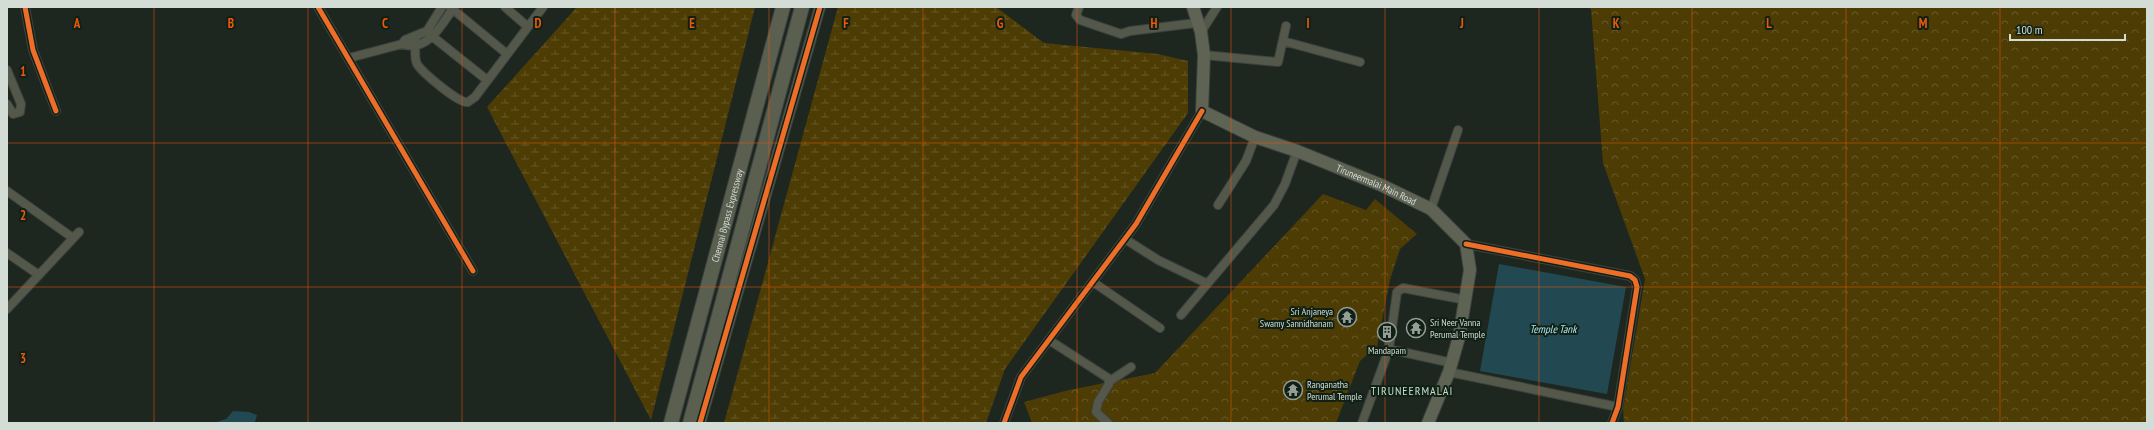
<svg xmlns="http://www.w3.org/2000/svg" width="2154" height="430" viewBox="0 0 2154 430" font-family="'PT Sans Narrow',sans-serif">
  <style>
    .forest { fill: url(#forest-crowns) }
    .wetland { fill: url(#wetland-marsh) }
    .water { fill: #224952 }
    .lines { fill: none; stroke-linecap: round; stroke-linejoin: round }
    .minor-casing { stroke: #3c423e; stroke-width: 10 }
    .tertiary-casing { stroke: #3c423e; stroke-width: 12 }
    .secondary-casing { stroke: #3c423e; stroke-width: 14 }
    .trunk-casing { stroke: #3c423e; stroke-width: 16 }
    .minor { stroke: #54584b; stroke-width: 8 }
    .tertiary { stroke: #54584b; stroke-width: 10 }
    .secondary { stroke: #5f6354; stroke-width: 12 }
    .trunk { stroke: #5a5f50; stroke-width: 14 }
    .cycleway-casing { stroke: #102015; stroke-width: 8 }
    .cycleway { stroke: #ee6e29; stroke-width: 5 }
    .grid { fill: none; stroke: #e8590c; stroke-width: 1; stroke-opacity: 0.55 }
    .labels { text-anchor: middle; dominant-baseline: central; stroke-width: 4; stroke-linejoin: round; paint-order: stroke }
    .street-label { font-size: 10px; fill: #d3ddd5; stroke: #102015 }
    .poi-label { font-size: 10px; fill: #d3ddd5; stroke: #102015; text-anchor: start }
    .water-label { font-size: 11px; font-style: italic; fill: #ace6f5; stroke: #102015 }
    .quarter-label { font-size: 12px; letter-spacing: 1px; fill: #c8ddcd; stroke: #102015 }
    .grid-label { font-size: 13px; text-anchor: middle; font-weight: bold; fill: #e8590c; stroke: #102015; stroke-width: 4; stroke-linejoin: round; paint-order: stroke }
  </style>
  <defs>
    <pattern id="forest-crowns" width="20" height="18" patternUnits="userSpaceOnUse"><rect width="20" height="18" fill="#4d3c04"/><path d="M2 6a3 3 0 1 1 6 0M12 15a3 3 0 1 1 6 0" fill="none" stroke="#665828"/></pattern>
    <pattern id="wetland-marsh" width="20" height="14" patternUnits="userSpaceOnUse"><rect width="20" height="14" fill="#4d3c04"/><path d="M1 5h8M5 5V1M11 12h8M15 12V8" fill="none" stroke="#665828"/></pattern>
  </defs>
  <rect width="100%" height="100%" fill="#1e2620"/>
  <path class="forest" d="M1588,7H2147V423H1624L1623,409L1645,279L1603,163L1591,9Z
    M1323,194L1366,210L1375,199L1417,234L1400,249L1390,280L1377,346L1360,361L1336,423H1032L1024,402L1069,390L1155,373Z"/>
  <path class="wetland" d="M577,7H755L651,420L487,107Z
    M838,7H996L1044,43L1158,54L1188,61V113L1005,369L986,423H724Z"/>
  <path class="water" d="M1499,264L1626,287L1607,394L1480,371Z
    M233,411L249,412L257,415L255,422L257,423H213L226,419Z"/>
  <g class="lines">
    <g class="minor-casing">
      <path id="minor" d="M25,7L33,50L56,111
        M318,7L473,271
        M450,7L507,54
        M505,7L528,27
        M1079,7L1076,15L1080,20L1121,34L1130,31L1196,23
        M1201,32L1217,7
        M415,36C417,45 413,56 417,64C422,72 459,104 468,102L475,97L543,7
        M433,37L487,80
        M1283,41L1360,62
        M402,44L405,40L427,31L442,7
        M1204,55L1278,62L1286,26
        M349,58L402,44C428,53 442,24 454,7
        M7,70L21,104L20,112L13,114L7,104
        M7,191L73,238
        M1218,205L1246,161L1255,137
        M1431,209L1458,130
        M1125,239L1158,260L1206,283
        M1466,244L1630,276L1635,280L1637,287L1618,407L1612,423
        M7,253L39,275
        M1093,282L1160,328
        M7,309L79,232
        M1181,315L1274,205L1285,184L1297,151
        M1049,340L1108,378L1109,384L1098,402L1096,412L1108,423
        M1389,349L1452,363
        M1449,372L1618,407
        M1110,381L1131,367
        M1004,423L1021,377L1136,224L1202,111
        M1362,423L1389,349L1397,292L1403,288L1466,300"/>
    </g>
    <g class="tertiary-casing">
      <path id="tertiary" d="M700,423L820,7"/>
    </g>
    <g class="secondary-casing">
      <g id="secondary">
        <path id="s1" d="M1193,7L1201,32L1204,55L1202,111L1255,137L1297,151L1381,185L1431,209L1466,244L1470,270L1459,337L1449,372L1428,423"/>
      </g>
    </g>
    <g class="trunk-casing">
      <g id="trunk">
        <path id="s2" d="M671,423L783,7"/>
        <path d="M690,423L802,7"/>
      </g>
    </g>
    <use href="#minor" class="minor"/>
    <use href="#tertiary" class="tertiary"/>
    <use href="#secondary" class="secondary"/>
    <use href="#trunk" class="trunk"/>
    <g class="cycleway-casing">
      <path id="cycleway" d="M25,7L33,50L56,111
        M318,7L473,271
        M1466,244L1630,276L1635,280L1637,287L1618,407L1612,423
        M700,423L820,7
        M1004,423L1021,377L1136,224L1202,111"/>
    </g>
    <use href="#cycleway" class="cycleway"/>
  </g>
  <path class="grid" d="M154,7V423M308,7V423M462,7V423M615,7V423M769,7V423M923,7V423M1077,7V423M1231,7V423M1385,7V423M1539,7V423M1692,7V423M1846,7V423M2000,7V423M7,143H2147M7,287H2147"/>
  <defs>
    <g id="temple-ring" transform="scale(1)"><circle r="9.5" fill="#102015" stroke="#949d96" stroke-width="1.5"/><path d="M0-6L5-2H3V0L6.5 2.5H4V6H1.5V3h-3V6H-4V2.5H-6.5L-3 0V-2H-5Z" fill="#949d96"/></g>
    <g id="building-ring" transform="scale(1)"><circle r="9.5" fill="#102015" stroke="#949d96" stroke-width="1.5"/><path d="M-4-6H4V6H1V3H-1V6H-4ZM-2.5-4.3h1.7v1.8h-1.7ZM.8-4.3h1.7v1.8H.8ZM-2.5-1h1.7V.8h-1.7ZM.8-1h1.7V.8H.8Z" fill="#949d96"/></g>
  </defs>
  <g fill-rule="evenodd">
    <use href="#temple-ring" x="1347" y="317"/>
    <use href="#temple-ring" x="1416" y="328"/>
    <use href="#building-ring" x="1387" y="332"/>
    <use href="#temple-ring" x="1293" y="390"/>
  </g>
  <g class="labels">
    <g class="street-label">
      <text stroke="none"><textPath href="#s1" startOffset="295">Tiruneermalai Main Road</textPath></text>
      <text stroke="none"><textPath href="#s2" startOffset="215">Chennai Bypass Expressway</textPath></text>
    </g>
    <g class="poi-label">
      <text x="1333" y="311" text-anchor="end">Sri Anjaneya<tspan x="1333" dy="12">Swamy Sannidhanam</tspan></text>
      <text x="1430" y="322">Sri Neer Vanna<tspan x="1430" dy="12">Perumal Temple</tspan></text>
      <text x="1387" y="350" text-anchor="middle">Mandapam</text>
      <text x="1307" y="384">Ranganatha<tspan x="1307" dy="12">Perumal Temple</tspan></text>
    </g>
    <g class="water-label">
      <text x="1553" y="329">Temple Tank</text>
    </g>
    <g class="quarter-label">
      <text x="1412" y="390">TIRUNEERMALAI</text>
    </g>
  </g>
  <g class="grid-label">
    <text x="77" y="28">A</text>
    <text x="231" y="28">B</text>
    <text x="385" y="28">C</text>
    <text x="538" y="28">D</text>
    <text x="692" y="28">E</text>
    <text x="846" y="28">F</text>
    <text x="1000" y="28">G</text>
    <text x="1154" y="28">H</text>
    <text x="1308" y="28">I</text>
    <text x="1462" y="28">J</text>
    <text x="1616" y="28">K</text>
    <text x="1769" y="28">L</text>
    <text x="1923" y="28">M</text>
    <text x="23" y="76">1</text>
    <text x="23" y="220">2</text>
    <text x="23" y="363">3</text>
  </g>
  <rect width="2154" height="430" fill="none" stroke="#d3ddd5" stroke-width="16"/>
  <path d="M2010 34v6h115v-6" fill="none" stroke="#d3ddd5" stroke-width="2"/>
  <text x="2016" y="34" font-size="12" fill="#d3ddd5" stroke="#102015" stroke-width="3" paint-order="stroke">100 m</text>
</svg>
